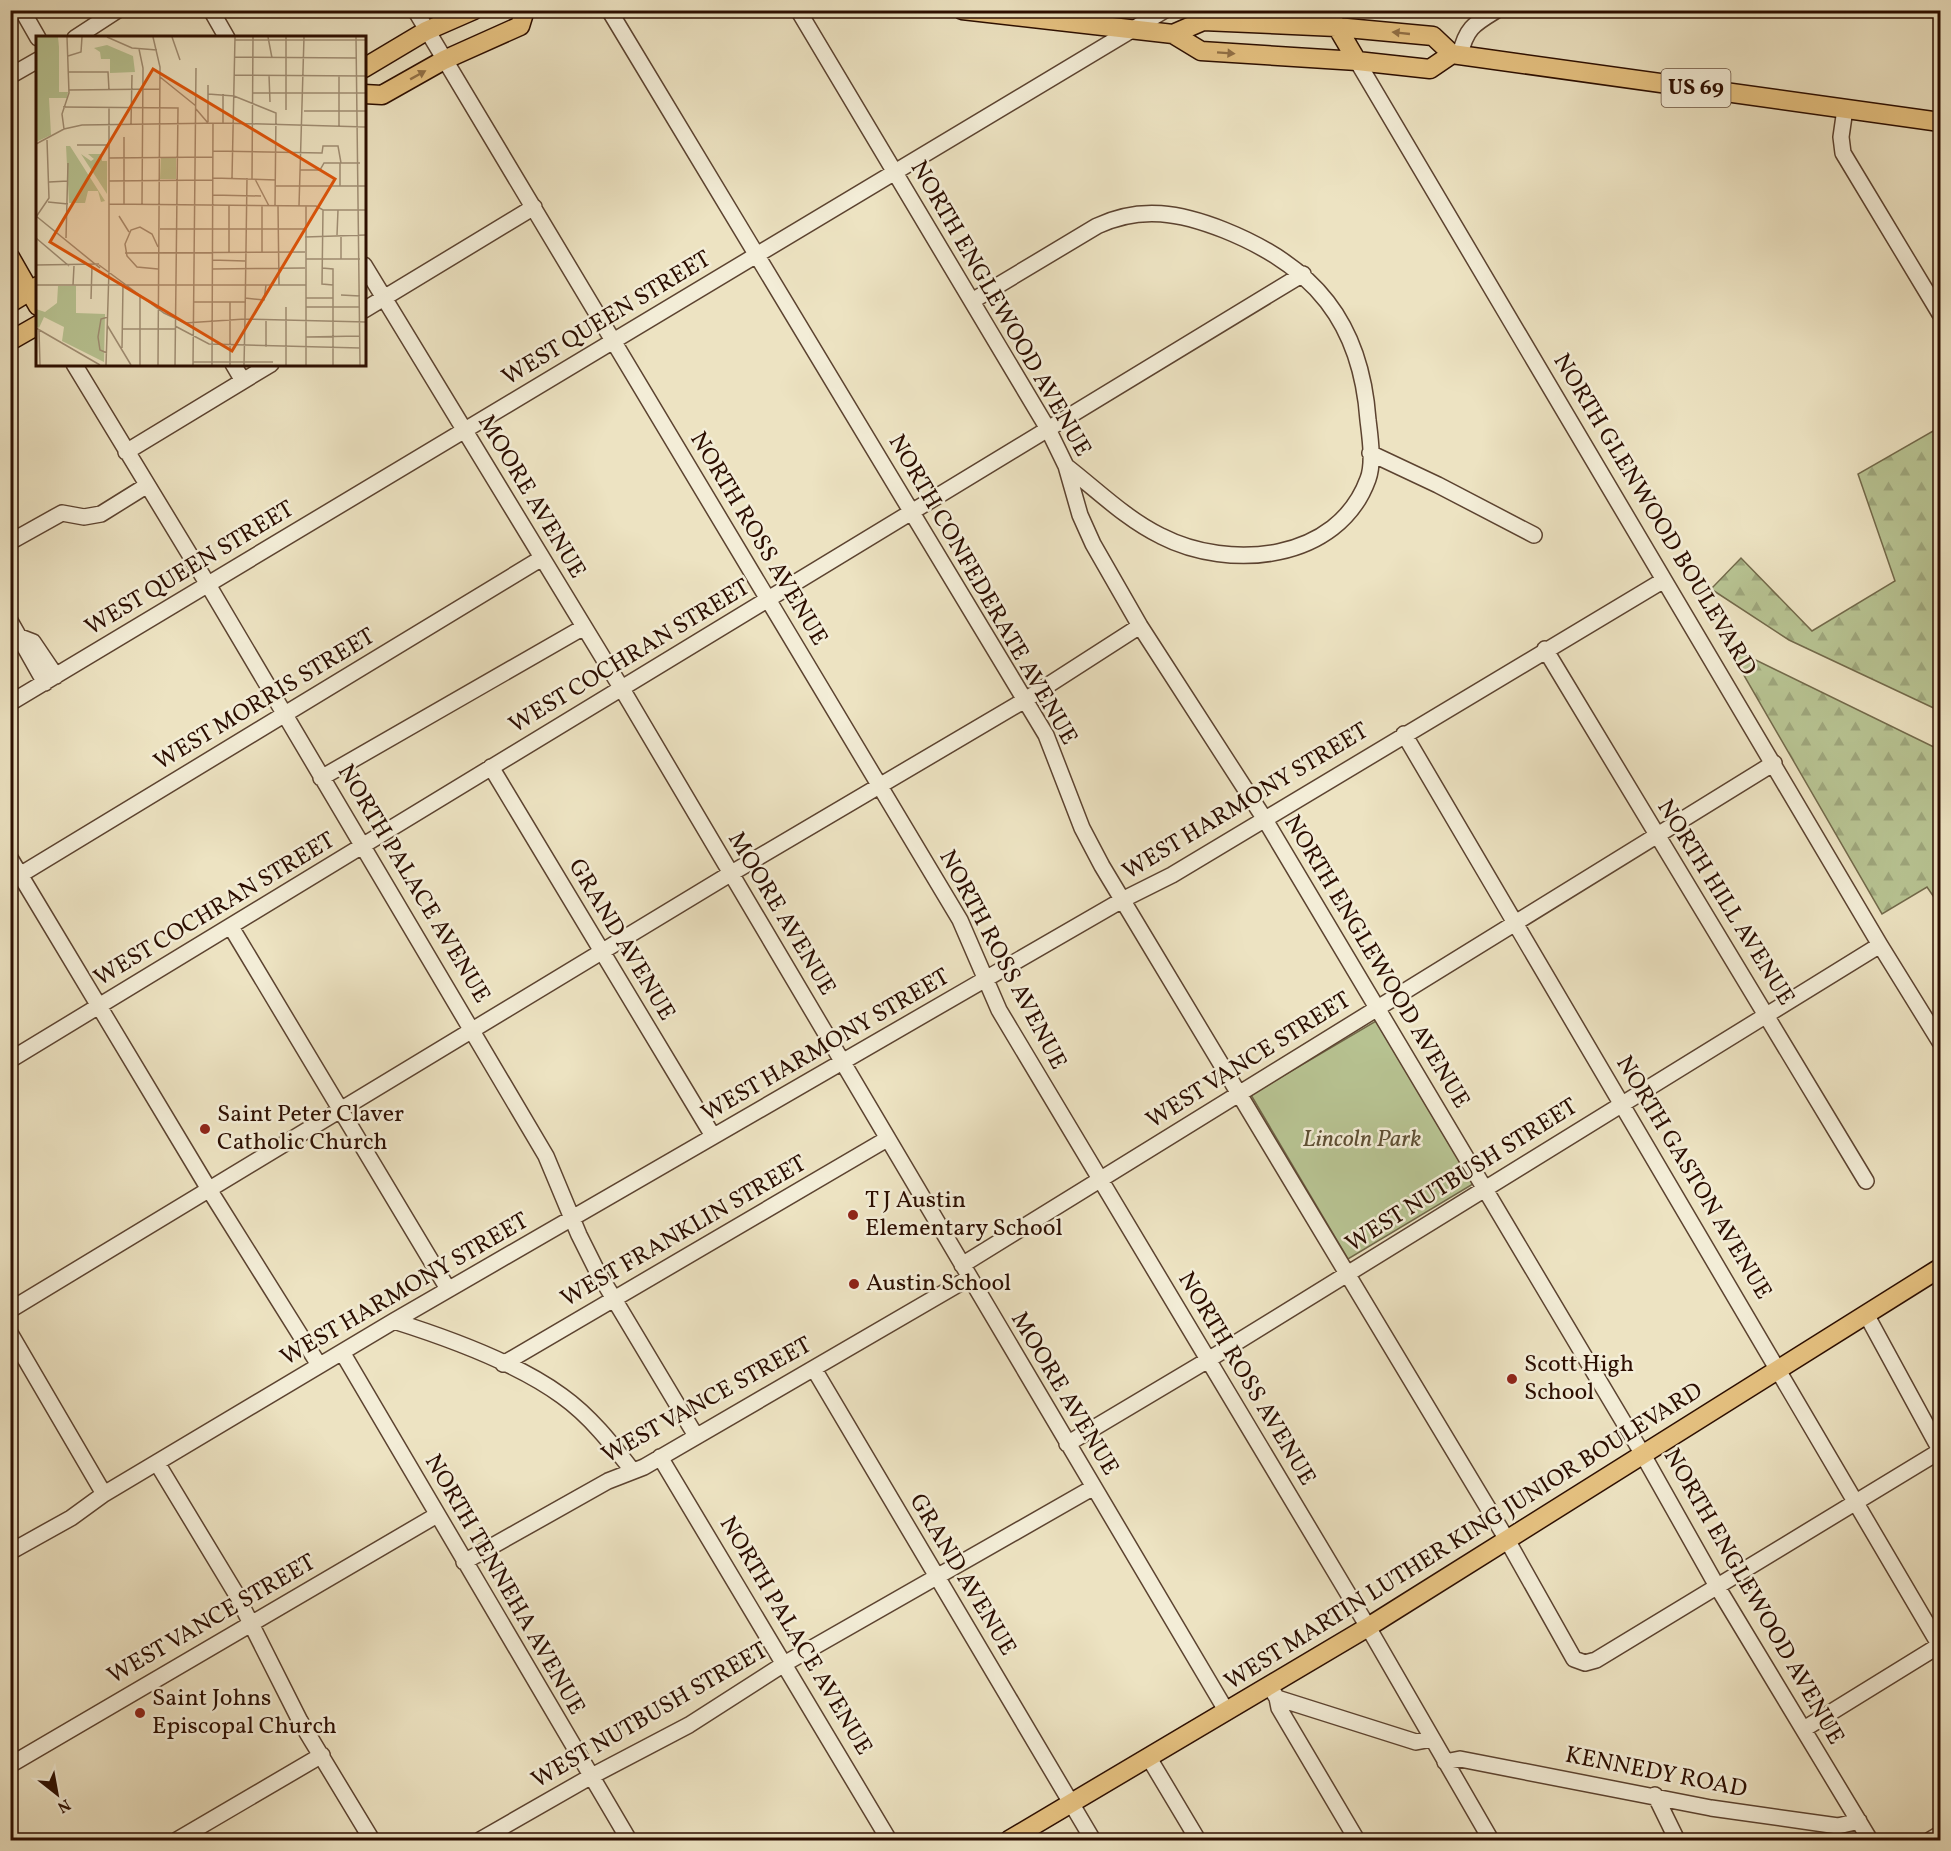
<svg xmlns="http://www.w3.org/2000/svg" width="1951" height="1851" viewBox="0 0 1951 1851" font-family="Vollkorn,serif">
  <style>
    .forest { fill: url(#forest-firs); stroke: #72694a; stroke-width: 1.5 }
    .green { fill: #b8c493; stroke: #72694a; stroke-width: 1.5 }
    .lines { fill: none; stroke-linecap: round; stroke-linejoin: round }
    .minor-casing { stroke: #5c4330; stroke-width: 18 }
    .major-casing { stroke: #2c0e00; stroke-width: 21 }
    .minor { stroke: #f3edd7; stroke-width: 15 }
    .major { stroke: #e6c281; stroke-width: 18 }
    .oneway { fill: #927147 }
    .poi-dot { fill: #8f2418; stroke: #f3edd7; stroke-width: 2 }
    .labels { text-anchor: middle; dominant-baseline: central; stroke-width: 5; stroke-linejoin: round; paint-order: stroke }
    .shield { fill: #f3edd7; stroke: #685140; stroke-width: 1.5 }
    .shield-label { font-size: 22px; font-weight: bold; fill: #2c0e00 }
    .street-label { font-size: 24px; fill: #2c0e00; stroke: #f3edd7 }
    .poi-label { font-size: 24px; fill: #2c0e00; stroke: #f3edd7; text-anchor: start }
    .park-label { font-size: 24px; font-style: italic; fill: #5d4e33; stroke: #f3edd7 }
    .inset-road { fill: none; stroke: #a08e74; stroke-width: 1.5 }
    .view { fill: #df550b; fill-opacity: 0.15; stroke: #df550b; stroke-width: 3 }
    .inset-edge { fill: none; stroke: #2c0e00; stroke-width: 3 }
  </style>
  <defs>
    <pattern id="forest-firs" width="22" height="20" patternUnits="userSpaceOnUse" patternTransform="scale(1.5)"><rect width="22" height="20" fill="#b8c493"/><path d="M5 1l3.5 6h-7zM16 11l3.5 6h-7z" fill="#9ea77d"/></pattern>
  </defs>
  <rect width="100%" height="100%" fill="#ede3c2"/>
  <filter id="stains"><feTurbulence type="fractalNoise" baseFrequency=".00333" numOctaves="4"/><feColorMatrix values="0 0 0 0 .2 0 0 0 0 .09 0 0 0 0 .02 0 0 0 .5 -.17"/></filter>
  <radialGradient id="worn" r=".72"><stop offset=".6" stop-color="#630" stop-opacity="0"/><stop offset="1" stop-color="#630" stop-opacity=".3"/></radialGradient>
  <path class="forest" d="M1940,427V711L1789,640L1711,589L1741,558L1812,631L1895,581L1858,474Z
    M1727,646L1940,750V906L1927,887L1882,914Z"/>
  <path class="green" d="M1376,1021L1473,1184L1348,1259L1251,1095Z"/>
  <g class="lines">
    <g class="minor-casing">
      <path id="minor" d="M22,10L38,38
        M211,10L227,38
        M415,10L960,920L999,1010L1368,1627L1491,1840
        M609,10L1046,735L1082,828L1102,866L1506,1538L1574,1659L1585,1663L1596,1660L1940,1451
        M798,10L1048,429L1066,466L1080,515L1093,544L1140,626L1264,818L1642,1453L1718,1588L1870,1840
        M75,38L118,10
        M1460,55C1466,28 1474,24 1497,10
        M1357,61L1880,945L1940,1042
        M10,76L38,60
        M1845,109L1841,137L1843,153L1940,314
        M364,265L622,689L1227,1712
        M972,301L1097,226C1141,205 1181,213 1224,230C1314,266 1361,322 1368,420C1370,437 1374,463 1368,479C1338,562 1229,571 1161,536C1126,519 1097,490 1066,466
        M364,310L534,207
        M74,364L207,583L546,1156L579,1235L596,1269L696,1436
        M233,364L243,381
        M126,452L271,364
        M1370,453L1438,485L1534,535
        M10,542L62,513L84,517L101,514L146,486
        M10,621L45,683
        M20,637L33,642L56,676
        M1545,649L1866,1181
        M10,703L1165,10
        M1404,734L1940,1646
        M491,767L713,1136
        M321,778L584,627
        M10,858L210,1191L319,1365
        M10,881L542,558
        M231,927L448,1289
        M10,1060L1303,274
        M962,1265L1774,763
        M10,1310L730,874L1025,700L1140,626
        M1866,1314L1940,1450
        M394,1321C448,1338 517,1363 562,1396C590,1416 611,1443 632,1470
        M10,1333L104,1494
        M342,1352L629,1840
        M503,1364L887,1139
        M814,1369L1093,1840
        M1067,1444L1208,1360L1880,945
        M660,1457L889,1840
        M157,1463L235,1592L300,1721L372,1840
        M10,1552L71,1518L104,1494L394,1321L1124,899L1172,875L1664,580
        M464,1562L608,1481L644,1467L969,1278
        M1270,1687L1277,1698L1416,1742L1432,1739
        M1277,1698L1279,1708L1357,1840
        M1804,1729L1940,1645
        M1149,1758L1198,1840
        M1445,1762L1460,1759L1711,1808L1838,1826L1859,1821
        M10,1765L437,1515
        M1655,1795L1677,1840
        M177,1840L322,1755
        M480,1840L590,1777L689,1725L784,1664L1094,1487
        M1930,1840L1940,1834"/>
    </g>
    <g class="major-casing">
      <path id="major" d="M962,10L1173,34L1203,21L1336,27L1433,36L1452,54L1940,122
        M1327,10L1357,61
        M1173,34L1201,51L1357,61L1430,69L1452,54
        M364,68L426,31L474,10
        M364,94L382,95L444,60L520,26L525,10
        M10,257L38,306
        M10,303L38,286
        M10,341L38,325
        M1009,1840L1368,1627L1940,1268"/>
    </g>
    <use href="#minor" class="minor"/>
    <use href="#major" class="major"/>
  </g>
  <defs><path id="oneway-solid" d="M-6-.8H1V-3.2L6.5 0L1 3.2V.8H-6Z" transform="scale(1.5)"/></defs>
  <g class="oneway">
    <use href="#oneway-solid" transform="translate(1401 33) rotate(-174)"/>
    <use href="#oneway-solid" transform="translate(1226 53) rotate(4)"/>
    <use href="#oneway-solid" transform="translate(418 75) rotate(-29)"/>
  </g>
  <g class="poi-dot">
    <circle cx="205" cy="1129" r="6"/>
    <circle cx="853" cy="1215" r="6"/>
    <circle cx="854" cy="1284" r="6"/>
    <circle cx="1512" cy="1379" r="6"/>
    <circle cx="140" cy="1713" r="6"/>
  </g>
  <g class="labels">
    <rect class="shield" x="1661.5" y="69" width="69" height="38" rx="4.5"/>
    <g class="shield-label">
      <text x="1696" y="88">US 69</text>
    </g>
    <g class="street-label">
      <text transform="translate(1000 309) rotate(60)">NORTH ENGLEWOOD AVENUE</text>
      <text transform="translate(607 319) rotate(-31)">WEST QUEEN STREET</text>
      <text transform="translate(531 497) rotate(59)">MOORE AVENUE</text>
      <text transform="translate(1654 515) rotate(59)">NORTH GLENWOOD BOULEVARD</text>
      <text transform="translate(758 539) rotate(59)">NORTH ROSS AVENUE</text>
      <text transform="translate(190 569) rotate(-31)">WEST QUEEN STREET</text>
      <text transform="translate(982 590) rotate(60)">NORTH CONFEDERATE AVENUE</text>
      <text transform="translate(630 657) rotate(-31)">WEST COCHRAN STREET</text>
      <text transform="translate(265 700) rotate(-31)">WEST MORRIS STREET</text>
      <text transform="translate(1246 802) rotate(-31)">WEST HARMONY STREET</text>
      <text transform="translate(413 884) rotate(59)">NORTH PALACE AVENUE</text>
      <text transform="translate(1725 903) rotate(58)">NORTH HILL AVENUE</text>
      <text transform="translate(215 910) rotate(-31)">WEST COCHRAN STREET</text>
      <text transform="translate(781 914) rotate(59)">MOORE AVENUE</text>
      <text transform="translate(621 940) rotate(59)">GRAND AVENUE</text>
      <text transform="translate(1002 960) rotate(62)">NORTH ROSS AVENUE</text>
      <text transform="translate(1376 962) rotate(59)">NORTH ENGLEWOOD AVENUE</text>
      <text transform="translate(826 1046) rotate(-30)">WEST HARMONY STREET</text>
      <text transform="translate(1249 1061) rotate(-32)">WEST VANCE STREET</text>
      <text transform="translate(1462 1176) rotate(-32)">WEST NUTBUSH STREET</text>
      <text transform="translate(1693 1178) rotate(59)">NORTH GASTON AVENUE</text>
      <text transform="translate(684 1232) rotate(-30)">WEST FRANKLIN STREET</text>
      <text transform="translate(405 1290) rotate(-30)">WEST HARMONY STREET</text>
      <text transform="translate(1246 1379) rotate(59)">NORTH ROSS AVENUE</text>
      <text transform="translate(1064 1394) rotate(59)">MOORE AVENUE</text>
      <text transform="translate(707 1401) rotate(-29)">WEST VANCE STREET</text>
      <text transform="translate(1464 1537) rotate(-32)">WEST MARTIN LUTHER KING JUNIOR BOULEVARD</text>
      <text transform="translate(962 1575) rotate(59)">GRAND AVENUE</text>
      <text transform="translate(504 1585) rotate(60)">NORTH TENNEHA AVENUE</text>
      <text transform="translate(1753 1597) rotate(60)">NORTH ENGLEWOOD AVENUE</text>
      <text transform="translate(212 1620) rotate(-30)">WEST VANCE STREET</text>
      <text transform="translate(795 1636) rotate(59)">NORTH PALACE AVENUE</text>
      <text transform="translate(650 1716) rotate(-30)">WEST NUTBUSH STREET</text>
      <text transform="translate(1656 1773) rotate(11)">KENNEDY ROAD</text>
    </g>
    <g class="poi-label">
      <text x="217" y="1115">Saint Peter Claver<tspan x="217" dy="28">Catholic Church</tspan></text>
      <text x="865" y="1201">T J Austin<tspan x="865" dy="28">Elementary School</tspan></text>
      <text x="866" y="1284">Austin School</text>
      <text x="1524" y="1365">Scott High<tspan x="1524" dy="28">School</tspan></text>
      <text x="152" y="1699">Saint Johns<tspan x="152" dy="28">Episcopal Church</tspan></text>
    </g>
    <g class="park-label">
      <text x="1362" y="1140">Lincoln Park</text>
    </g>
  </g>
  <g transform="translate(36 36)">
    <rect width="330" height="330" fill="#ede3c2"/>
    <path d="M1,1H22L23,11H0ZM71,9L97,20L99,36L74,37V23H65L64,16L58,12ZM30,110H34L69,165L65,166L62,155H52L49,167H33ZM45,118L55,125L58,123L52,118H65L66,125H71V158Z" fill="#b8c493"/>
    <path d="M0,11H23V56H32L31,62H13L15,99L0,106ZM125,122H140V143H124ZM22,250H40V277L69,278L68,326L26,305L28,291L8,281L3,292L0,290V273L9,276L21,267Z" fill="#b8c493"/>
    <path class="inset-road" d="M71,1L96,12L121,14M117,1L124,31L122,329M136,1L144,24M232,1L236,22M250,1V74M320,1L324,329M199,4H330M103,13L107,32L106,168M32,20L45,16L46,1M198,21L320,22M33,36H72L73,54M198,39L330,40M233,39L234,66M303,40V91M124,41L160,70M33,54L124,53M217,57H330M172,58L198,60L240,77L239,170M27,71L142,72L139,329M160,73L172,87M268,75H330M172,86V49M187,87V58M95,88L96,39M28,93L26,78L33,57L31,1M88,101V168M0,108L28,93L46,89L187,87L330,91M41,109H73M177,115L286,117L287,110H302L305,127M73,122L177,121M264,134H284L288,127H324M177,142L240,144M196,142L199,1M216,143L217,1M219,143L233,170M73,145L177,144M13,146L32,145M240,150H330M304,150V127M177,159L225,160M12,166L32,168M73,168L280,170L287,174H330M242,170L243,249M263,170L268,1M270,170V329M287,174L286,248L297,249M0,180L64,232M83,180L93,196M0,181L13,162L11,104M124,193H269M301,199L302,174M305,199V223M269,201L330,199M0,202L33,230M30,202L32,127M193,216V170M226,216V170M89,217L269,216M270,223H324M176,224L209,225M0,229L63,228M63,229L128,277L149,287L209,283L330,286M286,232L297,233V329M122,233L101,231L91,220L89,208L95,194L104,191L116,198L122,211M176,233L269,232M73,234V71M0,249H270M37,249L38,230M305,259L324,260M209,262L228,264L230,249M270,262H297M55,263L56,230M157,266H209M250,271V329M270,271H324M209,283L211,142M230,285V311M71,289L95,329M139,290L173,308L324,312M0,292L64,329M87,293H139M3,294L4,329M270,301L324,300M86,312L87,249M71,317L64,314L62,301L65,283L72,281M157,326H237M70,329L73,234M104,329V259M157,329L160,32M176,329L177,87M194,329V266M208,329L209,283"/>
    <path class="view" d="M117,33L299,143L196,315L14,206Z"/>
    <rect width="330" height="330" class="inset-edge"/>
  </g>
  <rect width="1951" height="1851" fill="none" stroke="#ede3c2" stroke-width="36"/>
  <rect x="12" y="12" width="1927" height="1827" fill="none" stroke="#2c0e00" stroke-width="3"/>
  <rect x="18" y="18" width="1915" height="1815" fill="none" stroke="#2c0e00" stroke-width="1.5"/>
  <g transform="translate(57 1794) rotate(149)" stroke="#f3edd7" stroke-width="4.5" paint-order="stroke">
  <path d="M0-4.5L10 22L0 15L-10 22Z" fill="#2c0e00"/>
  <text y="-9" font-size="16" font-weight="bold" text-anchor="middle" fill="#2c0e00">N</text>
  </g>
  <rect width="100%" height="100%" filter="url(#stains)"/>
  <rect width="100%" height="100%" fill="url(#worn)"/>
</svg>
